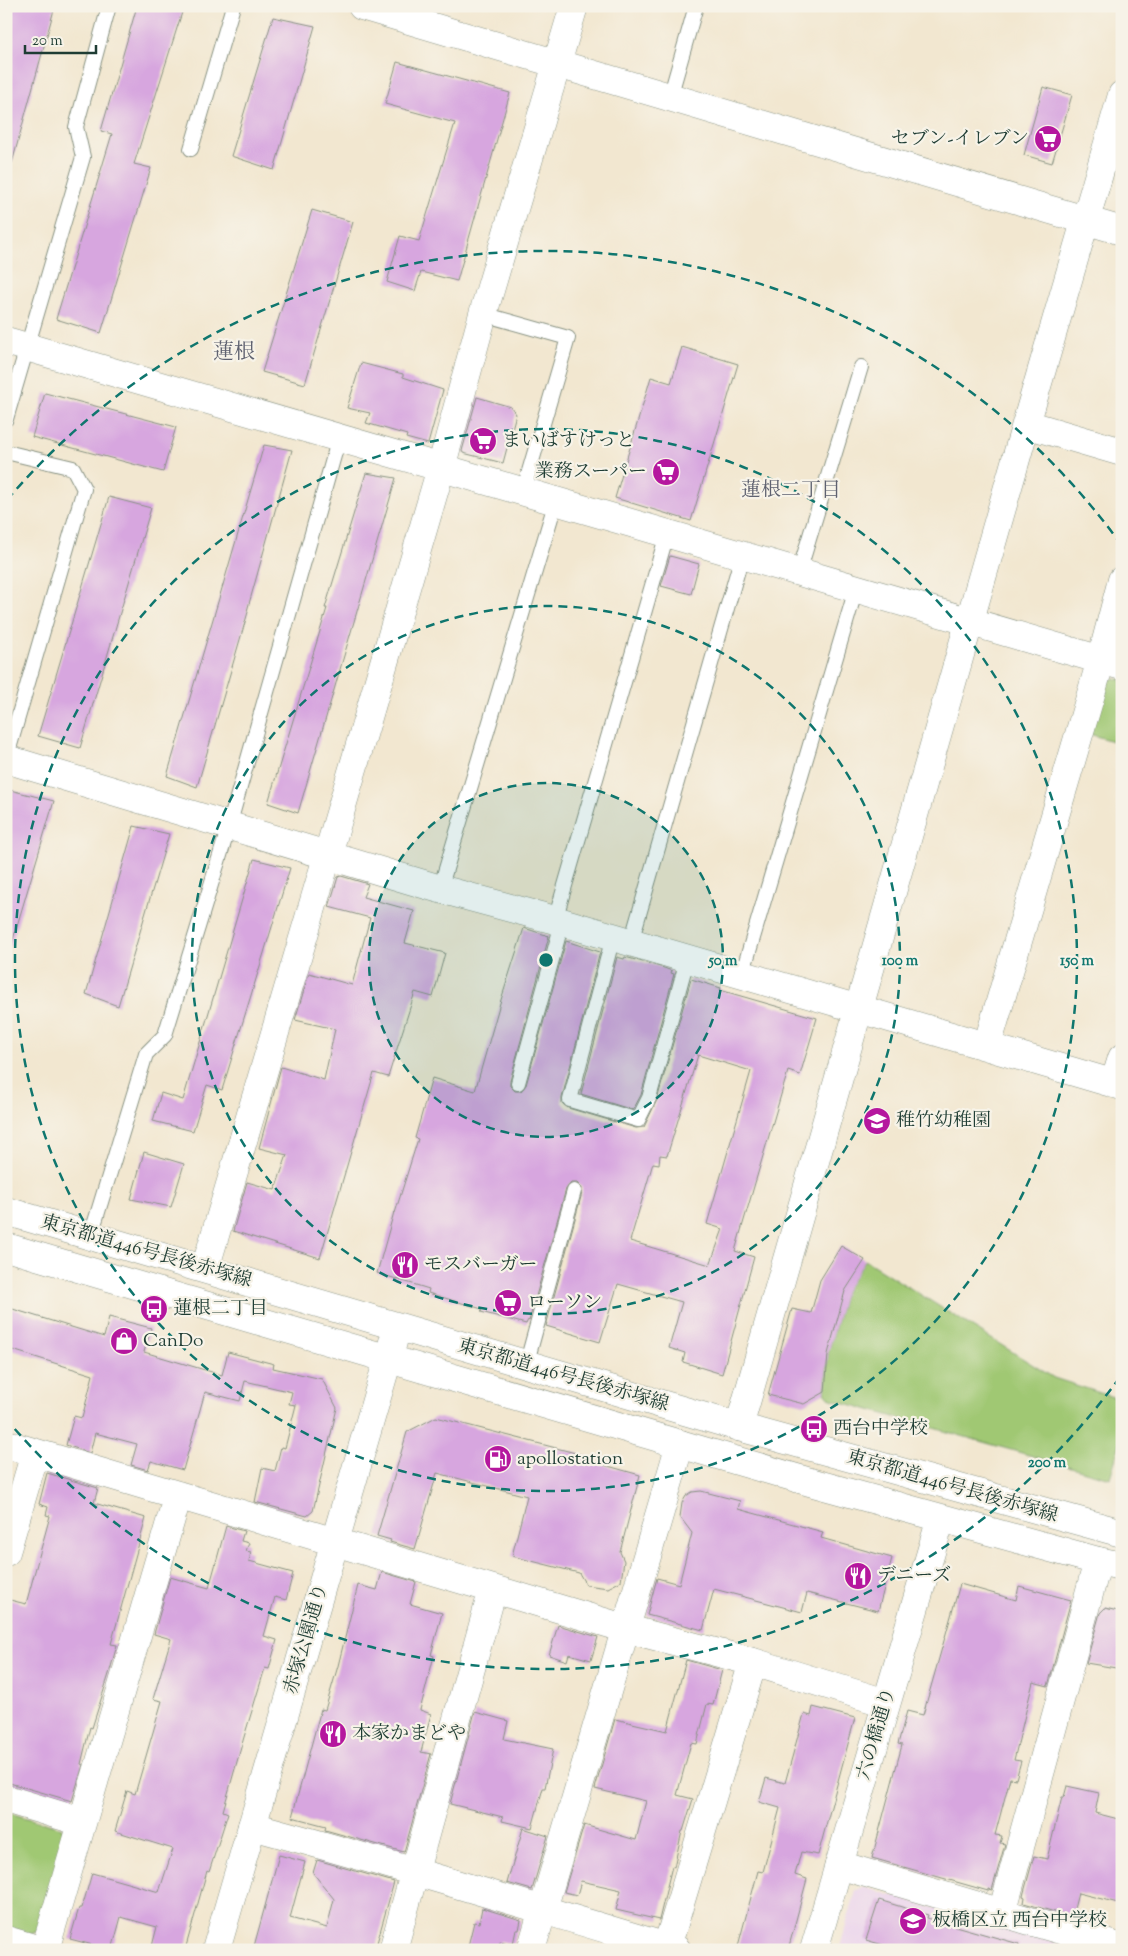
<svg xmlns="http://www.w3.org/2000/svg" width="1128" height="1956" viewBox="0 0 1128 1956" font-family="'Sorts Mill Goudy','Noto Serif JP',serif">
  <style>
    .built { fill: #ead1ed }
    .green { fill: #a0c873; stroke: #608254 }
    .building { fill: #d7a6df; fill-rule: evenodd }
    .lines { fill: none; stroke-linecap: round; stroke-linejoin: round }
    .lane-casing { stroke: #889282; stroke-width: 16 }
    .street-casing { stroke: #889282; stroke-width: 29 }
    .secondary-casing { stroke: #889282; stroke-width: 29 }
    .lane { stroke: #fff; stroke-width: 14 }
    .street { stroke: #fff; stroke-width: 28 }
    .secondary { stroke: #fff; stroke-width: 28 }
    .ring { fill: none; stroke: #0f766e; stroke-width: 2.5; stroke-dasharray: 9 6 }
    .labels { text-anchor: middle; dominant-baseline: central; stroke-width: 4.5; stroke-linejoin: round; paint-order: stroke }
    .poi-label { font-size: 19px; fill: #1f3d34; stroke: #f7f3e8; text-anchor: start }
    .street-label { font-size: 19px; fill: #1f3d34; stroke: #f7f3e8 }
    .neighbourhood-label { font-size: 20px; fill: #5f6270; stroke: #f7f3e8 }
    .quarter-label { font-size: 21px; fill: #5f6270; stroke: #f7f3e8 }
    .centre { fill: #0f766e; stroke: #f7f3e8; stroke-width: 2.5 }
    .ring-label { font-size: 15px; text-anchor: middle; font-weight: bold; fill: #0f766e; stroke: #f7f3e8; stroke-width: 4.5; stroke-linejoin: round; paint-order: stroke }
  </style>
  <rect width="100%" height="100%" fill="#f7f3e8"/>
  <filter id="ink" filterUnits="userSpaceOnUse"><feTurbulence type="fractalNoise" baseFrequency=".02" numOctaves="2"/><feDisplacementMap in="SourceGraphic" scale="10" xChannelSelector="R" yChannelSelector="G"/><feConvolveMatrix kernelMatrix="1 2 1 2 8 2 1 2 1" color-interpolation-filters="sRGB"/></filter>
  <filter id="wash" filterUnits="userSpaceOnUse"><feTurbulence type="fractalNoise" baseFrequency=".0096" numOctaves="4" result="noise"/><feDisplacementMap in="SourceGraphic" scale="20" xChannelSelector="R" yChannelSelector="G"/><feGaussianBlur stdDeviation="1.12" result="paint"/><feColorMatrix in="noise" values="0 0 0 0 0 0 0 0 0 0 0 0 0 0 0 0 0 1.4 0 .05"/><feComposite in="paint" operator="in"/></filter>
  <g filter="url(#wash)">
    <rect width="100%" height="100%" fill="#f2e7d0"/>
    <path class="built" d="M863,1887L1080,1950H839L856,1891Z"/>
    <path class="green" d="M1115,678L1122,680V744L1086,733L1101,682Z
      M865,1260L1054,1378L1122,1400V1436L1110,1478L831,1399L825,1392L828,1354L845,1291Z
      M6,1812L62,1828L67,1837L40,1930L27,1936L6,1929Z"/>
    <g id="blocks">
      <path class="building" d="M8,6H55L12,163L6,162V14Z
        M137,6H184L134,164L151,168L101,333L56,319L112,134L101,131Z
        M273,17L315,26L274,170L231,156Z
        M397,62L510,93L457,281L421,272L415,291L387,282L400,236L419,241L455,123L385,104Z
        M1043,87L1072,95L1052,163L1024,155Z
        M312,210L353,222L305,384L262,372Z
        M682,347L738,364L691,521L615,498L651,377L671,383Z
        M361,363L403,374V377L443,390L428,444L406,438L407,435L366,423L370,413L347,408Z
        M45,393L176,427L163,472L32,437Z
        M477,397L511,407L516,414L503,463L463,453L462,451Z
        M264,445L292,450L247,611L248,612L197,787L167,776Z
        M366,473L396,478L298,813L268,803L327,608H325Z
        M109,497L151,508L80,748L38,736Z
        M670,556L699,564L691,594L661,586Z
        M6,789L54,801L11,946L6,945Z
        M134,826L169,834L118,1006L86,994Z
        M254,859L290,868L222,1090L207,1085L193,1131L153,1121L161,1093L183,1100Z
        M341,876L368,884L363,897L414,911L405,943L445,953L433,997L415,992L388,1077L374,1073L320,1258L233,1231L247,1182L275,1190L287,1155L259,1148L281,1067L324,1080L335,1029L295,1020L309,973L352,985L370,918L329,907L338,877Z
        M524,928L549,936L510,1081V1086L515,1091H521L526,1085L566,941L600,952L562,1098V1103L568,1108L636,1128L644,1127L657,1100L691,979L721,988L720,990L817,1018L800,1075L788,1071L735,1251L754,1257L722,1374L683,1362L685,1353L669,1348L682,1302L618,1284L600,1342L546,1326L582,1193V1188L577,1183H571L566,1189L529,1321L528,1320L526,1324L481,1312L482,1309L428,1293L429,1289L377,1273L394,1212L395,1213L418,1139L415,1138L432,1078L475,1091L500,1003ZM698,1055L751,1071L707,1224L723,1229L710,1265L630,1241L653,1163L659,1164L660,1155L667,1156Z
        M617,957L624,959L625,957L664,968L672,971L671,973L674,974L641,1095L633,1110L581,1094Z
        M144,1152L184,1164L171,1207L131,1199Z
        M841,1246L865,1260L845,1291L828,1354L825,1392L804,1404L768,1395L792,1309L811,1313L820,1280Z
        M6,1307L104,1337L109,1317L151,1328L144,1352L222,1375L228,1352L274,1364L273,1368L322,1379L337,1408L313,1511L307,1516L255,1502L262,1468L275,1471L281,1447L285,1448L296,1405L289,1404L292,1392L245,1381L240,1401L205,1392L183,1470L151,1461L148,1470L131,1465L137,1444L95,1433L90,1453L66,1445L74,1416L82,1418L93,1375L6,1348Z
        M436,1417L591,1457L590,1461L640,1475L620,1552L624,1561L621,1581L608,1588L586,1585L579,1573L512,1556L527,1496L437,1473L415,1549L390,1542L391,1540L377,1536L407,1432Z
        M47,1473L98,1488L94,1503L146,1518L111,1644L117,1645L109,1674L92,1728L90,1727L81,1764L83,1765L72,1801L6,1782V1599L26,1604L50,1516L46,1515L48,1507L39,1504Z
        M701,1491L740,1501L738,1509L823,1532L821,1538L892,1558L878,1611L807,1593L802,1612L714,1589L703,1630L647,1615L657,1578L679,1584L692,1533L680,1517L682,1503L686,1496L692,1492Z
        M226,1526L244,1531L241,1541L249,1543L246,1551L251,1552L249,1561L293,1573L286,1600L275,1597L264,1636L277,1640L269,1669L265,1668L244,1737L223,1811L228,1813L209,1872L207,1871L185,1950H151L157,1927L121,1917L112,1950L70,1939L79,1908H82L92,1873L159,1892L173,1849L115,1831L127,1791L135,1794L162,1701L153,1699L171,1639L154,1634L170,1577L209,1588Z
        M382,1572L416,1582L410,1604L442,1613L431,1655L434,1656L420,1710L431,1714L421,1752L431,1754L404,1852L325,1830L326,1826L292,1817L321,1709L325,1710L338,1666L358,1585L377,1590Z
        M960,1584L1016,1600L1019,1586L1071,1600L1048,1686L1033,1682L1014,1760L1021,1761L1016,1779L1010,1778L995,1835L1002,1836L1000,1843L1005,1844L992,1890L988,1889V1891L872,1858L902,1745L898,1744L907,1711L923,1715Z
        M1105,1608L1122,1612V1669L1086,1663L1100,1613Z
        M558,1625L598,1637L591,1660L569,1654L567,1661L549,1655Z
        M686,1660L722,1670L713,1705L707,1704L697,1744L691,1743L677,1795L693,1799L683,1831H682L674,1867L672,1866L659,1920L616,1910L621,1890L581,1881L577,1895L564,1892L584,1825L636,1840L646,1801L595,1789L596,1785L615,1719L667,1731Z
        M813,1707L855,1718L818,1855L801,1852L795,1875L807,1879L788,1950H753L738,1946L758,1871L763,1872L780,1808L759,1802L766,1778L785,1783L804,1714L811,1716Z
        M475,1712L508,1721L504,1739L553,1749L545,1788H543L532,1828L502,1821L503,1817L450,1804Z
        M1067,1786L1099,1793L1095,1813L1122,1820V1904L1078,1893L1072,1917L1024,1903L1025,1897L1023,1896L1034,1856L1047,1859L1062,1797H1064Z
        M523,1828L548,1836L532,1890L507,1883Z
        M279,1855L305,1862L290,1918L327,1928L334,1899L313,1873L317,1860L394,1882L375,1950H253Z
        M879,1900L928,1915L927,1918L1019,1944L1018,1950H881L883,1945L866,1940Z
        M482,1908L521,1920L519,1930H516L513,1944L500,1941L499,1950H467L474,1922L479,1923Z"/>
    </g>
  </g>
  <g filter="url(#ink)">
    <use href="#blocks" fill-opacity="0" stroke="#889282" stroke-width="1"/>
    <g class="lines">
      <g class="lane-casing">
        <path id="lane" d="M670,97L696,6
          M191,149L233,6
          M483,314L568,338L523,492
          M6,419L83,157L76,127L109,6
          M6,452L73,468L84,489L6,759
          M799,572L861,367
          M440,889L556,501
          M555,920L667,534
          M613,937L570,1100L638,1120L649,1098L687,960
          M631,942L742,556
          M742,975L856,589
          M518,1083L562,923
          M91,1235L146,1054L165,1035L229,826L339,438
          M526,1365L574,1191"/>
      </g>
      <g class="street-casing">
        <path id="street" d="M362,6L1122,231
          M1026,424L1122,452
          M6,759L440,889L555,920L1122,1086
          M987,1046L1101,660L1122,580
          M1114,1084L1122,1058
          M205,1269L328,854L441,468L483,314L574,6
          M739,1427L1026,424L1122,95
          M6,1444L624,1628L753,1662L886,1703
          M6,1552L35,1453
          M6,1799L82,1822
          M252,1826C395,1864 535,1908 677,1950
          M839,1865L1122,1948
          M1002,1913L1098,1561
          M6,1940L40,1950
          M45,1950L178,1495
          M393,1950L493,1589
          M531,1950L680,1444
          M666,1950L753,1662"/>
      </g>
      <g class="secondary-casing">
        <path id="secondary" d="M6,341L1122,666
          M6,1211L739,1427L1122,1533
          M6,1247L810,1482L1098,1561L1122,1566
          M216,1950L393,1342
          M814,1950L941,1518"/>
      </g>
      <use href="#lane" class="lane"/>
      <use href="#street" class="street"/>
      <use href="#secondary" class="secondary"/>
    </g>
  </g>
  <circle cx="546" cy="960" r="177" fill="#0f766e" fill-opacity=".12"/>
  <g class="ring">
    <circle cx="546" cy="960" r="177"/>
    <circle cx="546" cy="960" r="354"/>
    <circle cx="546" cy="960" r="531"/>
    <path d="M1120 1377A709 709 0 0 1 7 1420M7 500A709 709 0 0 1 1120 543"/>
  </g>
  <defs>
    <g id="supermarket-disc" transform="scale(1.4375)"><circle r="9.5" fill="#b5179e" stroke="#f7f3e8"/><path d="M-6-5.5h2.5l.6 2H6L4.5 2H-2.5L-4.4-4H-6ZM-1.5 3.2a1.3 1.3 0 1 0 .1 0ZM3 3.2a1.3 1.3 0 1 0 .1 0Z" fill="#fff"/></g>
    <g id="school-disc" transform="scale(1.4375)"><circle r="9.5" fill="#b5179e" stroke="#f7f3e8"/><path d="M0-5L7-2L0 1L-7-2ZM-4 1L0 2.5L4 1V4Q0 6-4 4Z" fill="#fff"/></g>
    <g id="restaurant-disc" transform="scale(1.4375)"><circle r="9.5" fill="#b5179e" stroke="#f7f3e8"/><path d="M-5-6h1v4h1v-4h1v4h1v-4h1v5L-1.5 .5V6h-2V.5L-5-1ZM5-6V6H3V1.5H1.5Q1.5-4 5-6Z" fill="#fff"/></g>
    <g id="bus-disc" transform="scale(1.4375)"><circle r="9.5" fill="#b5179e" stroke="#f7f3e8"/><path d="M-5-6H5V4H4V6H2V4H-2V6H-4V4H-5ZM-3.5-4V0h7V-4ZM-3.5 1.2v1.5H-2V1.2ZM2 1.2v1.5H3.5V1.2Z" fill="#fff"/></g>
    <g id="shop-disc" transform="scale(1.4375)"><circle r="9.5" fill="#b5179e" stroke="#f7f3e8"/><path d="M-5-2.5h2.3a2.7 3.5 0 0 1 5.4 0H5L5.5 6h-11ZM-1.5-2.5h3a1.5 2.3 0 0 0-3 0Z" fill="#fff"/></g>
    <g id="fuel-disc" transform="scale(1.4375)"><circle r="9.5" fill="#b5179e" stroke="#f7f3e8"/><path d="M-5.5-6h7V0h2V4h1.3V-2.5L3-4.5l.8-.8L6-3V5H2.5V1h-1V6h-7ZM-4.2-4.7v3.2H.2V-4.7Z" fill="#fff"/></g>
  </defs>
  <g fill-rule="evenodd">
    <use href="#supermarket-disc" x="1048" y="139"/>
    <use href="#supermarket-disc" x="483" y="441"/>
    <use href="#supermarket-disc" x="666" y="472"/>
    <use href="#school-disc" x="877" y="1121"/>
    <use href="#restaurant-disc" x="405" y="1265"/>
    <use href="#supermarket-disc" x="508" y="1303"/>
    <use href="#bus-disc" x="154" y="1309"/>
    <use href="#shop-disc" x="124" y="1341"/>
    <use href="#bus-disc" x="814" y="1429"/>
    <use href="#fuel-disc" x="498" y="1459"/>
    <use href="#restaurant-disc" x="858" y="1576"/>
    <use href="#restaurant-disc" x="333" y="1734"/>
    <use href="#school-disc" x="913" y="1921"/>
  </g>
  <g class="labels">
    <g class="poi-label">
      <text x="1029" y="139" text-anchor="end">セブン-イレブン</text>
      <text x="502" y="441">まいばすけっと</text>
      <text x="647" y="472" text-anchor="end">業務スーパー</text>
      <text x="896" y="1121">稚竹幼稚園</text>
      <text x="424" y="1265">モスバーガー</text>
      <text x="527" y="1303">ローソン</text>
      <text x="173" y="1309">蓮根二丁目</text>
      <text x="143" y="1341">CanDo</text>
      <text x="833" y="1429">西台中学校</text>
      <text x="517" y="1459">apollostation</text>
      <text x="877" y="1576">デニーズ</text>
      <text x="352" y="1734">本家かまどや</text>
      <text x="932" y="1921">板橋区立 西台中学校</text>
    </g>
    <g class="street-label">
      <text transform="translate(146 1252) rotate(16)">東京都道446号長後赤塚線</text>
      <text transform="translate(563 1376) rotate(16)">東京都道446号長後赤塚線</text>
      <text transform="translate(952 1487) rotate(16)">東京都道446号長後赤塚線</text>
      <text transform="translate(307 1639) rotate(-74)">赤塚公園通り</text>
      <text transform="translate(877 1734) rotate(-74)">六の橋通り</text>
    </g>
    <g class="neighbourhood-label">
      <text x="791" y="491">蓮根二丁目</text>
    </g>
    <g class="quarter-label">
      <text x="234" y="353">蓮根</text>
    </g>
  </g>
  <circle cx="546" cy="960" r="8" class="centre"/>
  <g class="ring-label">
    <text x="723" y="965">50 m</text>
    <text x="900" y="965">100 m</text>
    <text x="1077" y="965">150 m</text>
    <text x="1047" y="1467">200 m</text>
  </g>
  <rect width="1128" height="1956" fill="none" stroke="#f7f3e8" stroke-width="25"/>
  <path d="M25 45v8h71v-8" fill="none" stroke="#1f3d34" stroke-width="2.5"/>
  <text x="32" y="45" font-size="15" fill="#1f3d34" stroke="#f7f3e8" stroke-width="4" paint-order="stroke">20 m</text>
</svg>
